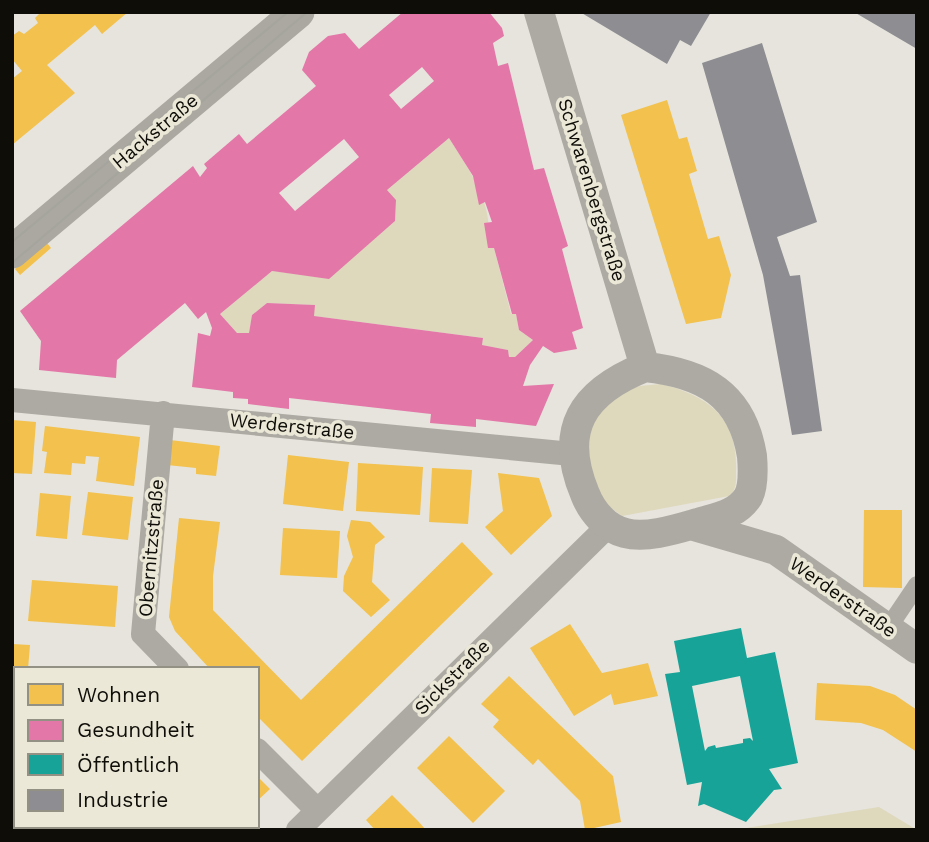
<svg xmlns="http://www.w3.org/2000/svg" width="929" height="842" viewBox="0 0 929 842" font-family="'Work Sans',sans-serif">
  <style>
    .green { fill: #ded8bc }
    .homes { fill: #f2c14e }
    .health { fill: #e377a8; fill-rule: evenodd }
    .public { fill: #17a398; fill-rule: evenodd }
    .industry { fill: #8d8d92 }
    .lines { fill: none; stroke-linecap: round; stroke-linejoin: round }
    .pedestrian { stroke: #acaaa3; stroke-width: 18 }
    .minor { stroke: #acaaa3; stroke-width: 24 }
    .tertiary { stroke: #acaaa3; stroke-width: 30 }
    .secondary { stroke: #aaa8a0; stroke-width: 33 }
    .tram { stroke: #a5a49d; stroke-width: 2 }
    .labels { text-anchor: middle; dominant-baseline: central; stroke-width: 7; stroke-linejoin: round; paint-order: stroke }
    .street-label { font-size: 19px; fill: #0e0d08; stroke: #ebe8d7 }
  </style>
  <rect width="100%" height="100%" fill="#e6e4dc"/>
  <path class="green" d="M449,138C472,175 494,203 488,247L494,248L511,314H516L519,330L533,340L515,357H509L508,350L482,345L483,338L314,316V305L267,303L252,315L249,333H237L220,314L272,271L329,278L395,221L396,200L387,190Z
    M661,384C709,396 738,418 736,471C736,481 737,490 729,496L622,516L606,504L593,481L587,461L590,426L616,394L640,386Z
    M879,807L917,830H734L753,827Z"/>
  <path class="homes" d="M41,12H128L102,34L95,25L47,65L75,93L12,145V79L22,71L12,59V36L19,31L24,34L38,23L35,18Z
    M667,100L679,139L687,137L697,171L689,174L708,239L719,236L731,275L721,318L686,324L621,115Z
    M47,243L51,248L20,275L15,269Z
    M12,420L36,422L32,474L12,473Z
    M45,426L140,437L134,486L96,481L99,457L86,456L85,464L72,463L71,475L44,473L47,452L42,451Z
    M170,440L220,446L216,476L196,474V468L167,465Z
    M288,455L349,462L343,511L283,504Z
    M358,463L423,467L420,515L356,511Z
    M432,468L472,470L468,524L429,522Z
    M498,473L539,478L552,516L511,555L485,527L503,511Z
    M88,492L133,497L128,540L82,535Z
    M40,493L71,496L67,539L36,536Z
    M864,510H902V588L863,587Z
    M179,518L220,522L213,576V610L301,700L462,542L493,574L302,761L257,716V669H210L175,631L169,617Z
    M351,520L370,522L385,537L375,545L372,582L390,600L371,617L343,591L344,576L353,557L347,536Z
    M283,528L340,531L337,578L280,575Z
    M32,580L118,586L115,627L28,621Z
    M570,624L602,673L648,663L658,696L614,705L611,694L574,716L530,648Z
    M12,644L30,645L28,669H16V747L12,746Z
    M509,676L613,776L621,822L585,830L580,801L538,759L533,765L493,727L499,720L481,704Z
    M817,683L870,686L895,695L917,710V752L883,730L861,723L815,720Z
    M449,736L505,791L473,823L417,768Z
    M257,776L270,789L257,801Z
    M12,791L16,794V826H38L36,830H12Z
    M392,795L418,821L426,830H375L366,820Z
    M82,826H155L158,830H86Z"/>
  <path class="health" d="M403,12H489L502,28L504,36L493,43L498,66L508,63L534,170L544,168L568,246L562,249L583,328L572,332L577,349L554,353L543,346L530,365L523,386L554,384L536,426L476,419V427L430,423L431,414L289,398V409L248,404V399L233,398V392L192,387L198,333L210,336L212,328L206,312L198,319L185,303L117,360L116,378L39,370L41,341L20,311L193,166L200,177L207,168L204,164L239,134L247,144L316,86L302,70L309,52L328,36L345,33L359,49ZM422,67L434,81L401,109L389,95ZM449,138L473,176L479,205L485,202L492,222L484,223L488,248H494L512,314H516L519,330L533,340L515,357H509L508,350L482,345L483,338L314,316L315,305L267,303L252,315L249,333H237L220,314L272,271L329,279L395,221L396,200L387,190ZM344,139L359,157L295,211L279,193Z"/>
  <path class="public" d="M741,628L747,658L775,652L798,763L769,769L782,789L774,790L746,822L704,804L698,806L702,782L687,785L665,674L680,672L674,641ZM740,676L753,741L750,738L743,739V743L716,748L715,745L708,747L705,751L692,686Z"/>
  <path class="industry" d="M580,12H711L691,46L680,40L667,64Z
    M854,12H917V49Z
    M762,43L817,222L777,237L790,276L800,275L822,431L792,435L763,275L702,63Z"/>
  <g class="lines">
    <path class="pedestrian" d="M888,628L917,585"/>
    <path class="minor" d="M12,400L572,454
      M163,413L143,634L177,669
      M257,750L317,810
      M298,830L607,527"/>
    <path class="tertiary" d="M539,12L645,367
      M645,367C703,373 742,394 752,456C753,468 754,486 748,497C736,515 717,517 698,523C677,529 646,539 625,533C606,528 592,512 585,494C558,430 582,392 645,367Z
      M691,525L776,550L917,649"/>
    <path class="secondary" d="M12,252L298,12"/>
    <path class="tram" d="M12,242L288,12
      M12,263L307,12"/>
  </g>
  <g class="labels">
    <g class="street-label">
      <text transform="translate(155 131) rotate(-40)">Hackstraße</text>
      <text transform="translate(592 190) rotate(73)">Schwarenbergstraße</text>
      <text transform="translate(292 426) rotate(6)">Werderstraße</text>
      <text transform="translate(151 548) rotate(-85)">Obernitzstraße</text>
      <text transform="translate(843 597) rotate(35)">Werderstraße</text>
      <text transform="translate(452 677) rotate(-45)">Sickstraße</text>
    </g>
  </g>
  <rect width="929" height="842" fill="none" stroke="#0e0d08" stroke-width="28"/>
  <rect x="14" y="667" width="245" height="161" fill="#ebe8d7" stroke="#939084" stroke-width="2"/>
  <rect x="28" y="684" width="35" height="21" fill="#f2c14e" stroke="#939084" stroke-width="2"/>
  <text x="77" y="702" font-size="21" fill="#0e0d08">Wohnen</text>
  <rect x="28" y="720" width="35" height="21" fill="#e377a8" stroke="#939084" stroke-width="2"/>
  <text x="77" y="737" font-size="21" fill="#0e0d08">Gesundheit</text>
  <rect x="28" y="754" width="35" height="21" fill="#17a398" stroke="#939084" stroke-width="2"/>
  <text x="77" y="772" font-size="21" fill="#0e0d08">Öffentlich</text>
  <rect x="28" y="790" width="35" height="21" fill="#8d8d92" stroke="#939084" stroke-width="2"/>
  <text x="77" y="807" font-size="21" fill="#0e0d08">Industrie</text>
</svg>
